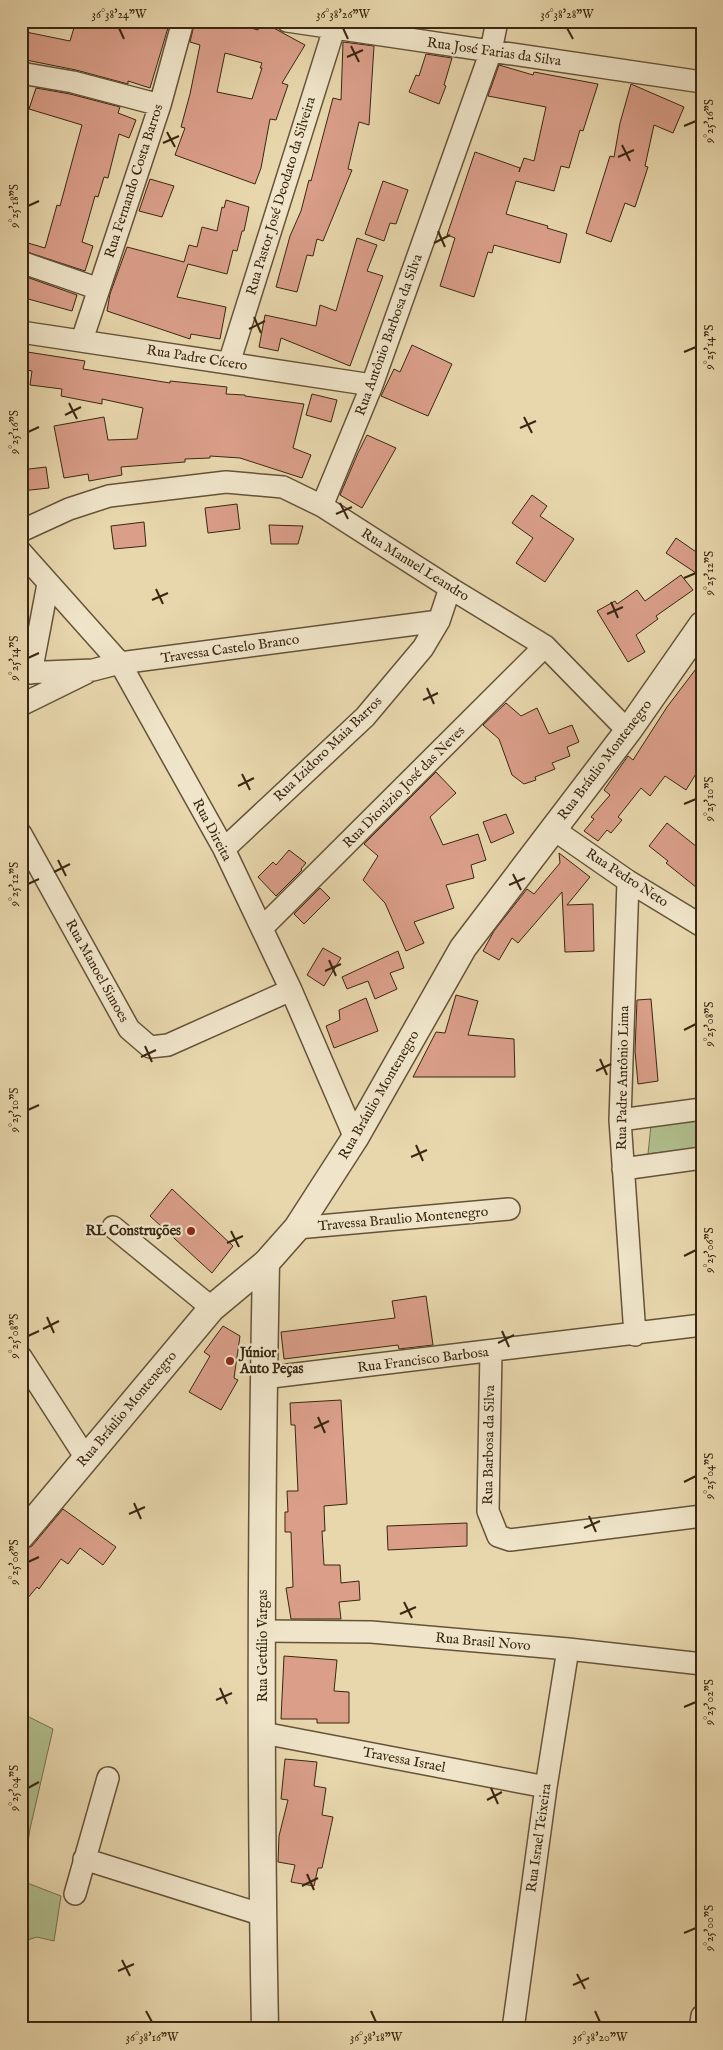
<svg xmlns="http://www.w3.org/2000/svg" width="723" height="2050" viewBox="0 0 723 2050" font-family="'IM FELL English',serif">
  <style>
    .green { fill: #b1bf8e; stroke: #757350 }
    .building { fill: #da9e89; stroke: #392711; fill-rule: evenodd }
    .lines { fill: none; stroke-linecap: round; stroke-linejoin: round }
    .minor-casing { stroke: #655338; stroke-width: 24 }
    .tertiary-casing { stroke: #655338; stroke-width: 29 }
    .minor { stroke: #f0e5ca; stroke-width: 21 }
    .tertiary { stroke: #f0e5ca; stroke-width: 26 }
    .ticks { fill: none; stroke: #392711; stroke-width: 2 }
    .poi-dot { fill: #8f2418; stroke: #f0e5ca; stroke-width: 2 }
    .labels { text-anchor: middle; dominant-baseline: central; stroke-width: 4.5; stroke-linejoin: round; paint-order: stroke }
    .street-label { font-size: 14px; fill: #392711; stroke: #f0e5ca }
    .poi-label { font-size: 14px; font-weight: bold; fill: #392711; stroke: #f0e5ca; text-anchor: end }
    .neatline { fill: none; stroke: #392711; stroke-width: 2 }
    .ticks-label { font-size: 12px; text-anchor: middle; fill: #392711 }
  </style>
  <rect width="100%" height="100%" fill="#e8d7ad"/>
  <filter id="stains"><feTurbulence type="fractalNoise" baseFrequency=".004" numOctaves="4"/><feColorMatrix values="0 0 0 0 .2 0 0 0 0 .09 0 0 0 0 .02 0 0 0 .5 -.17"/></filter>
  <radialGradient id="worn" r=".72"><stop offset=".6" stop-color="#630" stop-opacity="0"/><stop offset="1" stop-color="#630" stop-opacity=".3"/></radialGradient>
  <path class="green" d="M702,1118V1147L648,1154L651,1125Z
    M21,1713L53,1729L30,1829L22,1881L61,1896L54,1941L37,1937L21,1942Z"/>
  <path class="building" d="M76,21H170L150,88L128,81V84L76,70L21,59V31L70,41Z
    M195,21H227L258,30L260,24L270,26L305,45L282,83L288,85L276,120L270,119L261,168L255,184L175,155L185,128L181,127L190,94L200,45L190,42ZM225,53L262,63L260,68H262L252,99L217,92Z
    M343,42L374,46L369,125L359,122L348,169L352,170L323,241L317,239L313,256L307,255L297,292L276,287L290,236L301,211L309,180L311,181L333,98L341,100Z
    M426,54L452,58L444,85L446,86L439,104L409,92L416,75L419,76Z
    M499,65L533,75L534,72L598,84L583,131L580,130L569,168L561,166L554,191L516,181L506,214L548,226L547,228L567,234L560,263L494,245L492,253L488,252L474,297L440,286L455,238L447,235L475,152L520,168L519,172L524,158L534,161L546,107L488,96Z
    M631,84L684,107L673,133L654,125L645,166L648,167L635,207L625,203L611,242L586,233L610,156L614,157L620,123Z
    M36,88L70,94L120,107L118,113L136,120L129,138L119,134L108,178L104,177L98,197L95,196L82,242L93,246L85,271L21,250V241L45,248L57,205L60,206L82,125L29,109Z
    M150,179L174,186L162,217L139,211Z
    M383,181L408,190L396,224L390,223L384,241L365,234Z
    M226,200L249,207L244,231H242L237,251L233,250L227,274L188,264L177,297L226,307L220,339L191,334L190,339L107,311L110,294L127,247L184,262L189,245L197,247L202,227L217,231L222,207L224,208Z
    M357,238L377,245L367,271L383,276L350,366L281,338L278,351L259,347L265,315L316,326L320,305L336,311Z
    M21,275L77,295L72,311L21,297Z
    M412,345L452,364L428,416L381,396L394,369L400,372Z
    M21,351L85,361L83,369L170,383V381L227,387L226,394L245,395V396L304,404L293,448L311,455L302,478L240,458L210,456V458L185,459V462L121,467L122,475L89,481L88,474L64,478L54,426L104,417L108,440L137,439L143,408L102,399V404L61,396L62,389L30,385L32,371L21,369Z
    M312,394L337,400L331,422L306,415Z
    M367,435L396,448L362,508L340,495L358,453Z
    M46,467L49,488L21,491V470Z
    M532,495L547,506L540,516L574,539L545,582L516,563L533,538L512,523Z
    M237,504L240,529L208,533L205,508Z
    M144,522L146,546L114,549L111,526Z
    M269,525L303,526L298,544H271Z
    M676,538L702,556V577L666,553Z
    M681,575L693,590L656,616L658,619L636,635L645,652L628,662L597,611L615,601L617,604L637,590L645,601Z
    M702,661V764L686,790L665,776L650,796L641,788L618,817L622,820L611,833L607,830L598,841L584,831L594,819L591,817L610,795L604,790L628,756L633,760L667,707Z
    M506,703L521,716L537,708L549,734L572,725L579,742L567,747L570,756L552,763L555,769L535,777L536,780L524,784L512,775L499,739L483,725Z
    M436,772L456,793L430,817L443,845L478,834L486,860L471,865L474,878L446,885L454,908L414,922L424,943L406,951L385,903L363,880L378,856L364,844Z
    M506,814L514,833L491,843L483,822Z
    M667,823L702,851V892L666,863L668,861L649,846Z
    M289,850L306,863L301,869L302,870L276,896L258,877L273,862L276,865Z
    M559,853L590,877L567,905L593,904L594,951L565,952L562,892L518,943L512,938L499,960L483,951L494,931L527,889L534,894L560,863Z
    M320,888L330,898L304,924L294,914Z
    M323,948L341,958L324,986L307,975Z
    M398,951L404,968L390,973L397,989L375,999L368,981L347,989L342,977Z
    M456,995L478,1001L468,1035L514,1039L515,1077H413L436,1032L445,1033Z
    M366,998L378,1031L334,1048L326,1026L340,1020L339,1010Z
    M651,999L658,1081L638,1084L635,1051L637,1000Z
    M172,1189L233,1246L212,1273L150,1216Z
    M426,1296L433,1345L399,1349L398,1345L284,1359L281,1332L395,1318L392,1301Z
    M223,1326L240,1336L234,1378L238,1380L221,1410L189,1392L210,1356L204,1352Z
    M341,1400L347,1504L324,1506L325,1531H322L324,1565H340L341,1583L359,1581L360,1600L339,1602L341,1619H291L286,1588L293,1587L291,1532H285V1512H288L287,1491H298L295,1425H291L290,1403Z
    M63,1509L116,1547L103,1565L80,1548L68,1564L61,1559L39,1589L37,1587L21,1606V1551L32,1546Z
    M467,1523V1546L388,1550L387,1526Z
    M284,1656L337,1660L334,1691L349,1692V1723H317V1719H281Z
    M285,1759L317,1762L314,1786L326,1788L322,1815L333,1817L322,1868H318L314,1886L291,1882L295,1865L278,1862L279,1836L288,1800L281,1799Z"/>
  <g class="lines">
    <g class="minor-casing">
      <path id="minor" d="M287,21L702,82
        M21,73L73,82L160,105
        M21,262L99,289
        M21,332L372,385
        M82,340L160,105L183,21
        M229,363L334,29
        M322,506L372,385L491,51L497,21
        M21,531L69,509L109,496L226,482L283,487L322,506L450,588L545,646L628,731
        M21,552L120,663L224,849L291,990L355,1138
        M21,673L93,670L120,663L439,621
        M31,673L48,584
        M21,705L86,673
        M553,829L628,881L702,926
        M21,834L129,1029L150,1047L168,1045L291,990
        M224,849L365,717L423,648L439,621L450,588
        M628,881L620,1120L635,1335
        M262,928L545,646
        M620,1120L702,1109
        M623,1169L702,1158
        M113,1227L212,1308
        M297,1228L509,1209
        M491,1352L488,1511L498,1536L510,1540L702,1516
        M21,1357L86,1458
        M263,1378L702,1325
        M263,1631L371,1632L568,1649L702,1664
        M263,1733L546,1787
        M84,1859L263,1915
        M75,1894L108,1778
        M513,2029L546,1787L568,1649
        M700,2029L702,2016"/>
    </g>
    <g class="tertiary-casing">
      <path id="tertiary" d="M21,1536L212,1308L266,1263L297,1228L355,1138L463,948L628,731L702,625
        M265,2029C260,1774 261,1518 266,1263"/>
    </g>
    <use href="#minor" class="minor"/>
    <use href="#tertiary" class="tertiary"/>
  </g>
  <path class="ticks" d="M119,28L124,39M343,28L348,39M567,28L573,39M351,46L359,62M347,57L363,50M684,126L696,121M167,132L175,147M163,143L179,136M622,145L630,161M618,157L634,150M28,206L39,201M438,231L445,247M434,243L450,235M254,317L261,333M249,329L265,321M684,352L696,347M69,403L77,419M65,415L81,407M524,417L532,433M520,428L536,421M28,432L39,427M340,503L348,519M336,514L352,507M684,578L696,573M156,589L163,604M152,600L168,593M611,602L618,618M607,614L623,607M28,658L39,653M427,688L434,704M423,700L438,693M242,774L250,790M238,786L254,778M684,804L696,799M58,860L66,876M54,872L70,864M513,874L521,890M28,884L39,879M509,885L525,878M329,960L336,976M325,971L341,964M684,1030L696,1024M145,1046L152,1062M141,1057L156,1050M600,1059L607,1075M596,1071L611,1064M28,1110L39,1105M416,1145L423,1161M411,1157L427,1150M231,1231L239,1247M227,1243L243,1236M684,1256L696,1250M47,1317L54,1333M43,1329L59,1321M502,1331L509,1347M28,1336L39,1331M498,1343L514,1335M318,1417L325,1433M314,1428L329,1421M684,1482L696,1476M134,1503L141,1519M129,1514L145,1507M589,1516L596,1532M584,1528L600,1521M28,1562L39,1557M404,1602L412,1618M400,1614L416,1607M220,1688L227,1704M216,1700L232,1693M684,1707L696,1702M28,1788L39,1782M491,1788L498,1804M487,1800L502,1792M307,1874L314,1890M302,1886L318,1878M684,1933L696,1928M122,1960L130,1976M118,1971L134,1964M577,1974L585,1989M573,1985L589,1978M146,2011L152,2022M371,2011L376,2022M595,2011L600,2022"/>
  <g class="poi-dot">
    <circle cx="191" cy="1231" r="5"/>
    <circle cx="230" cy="1361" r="5"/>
  </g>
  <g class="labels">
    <g class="street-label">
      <text transform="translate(494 52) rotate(8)">Rua José Farias da Silva</text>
      <text transform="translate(134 181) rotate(-72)">Rua Fernando Costa Barros</text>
      <text transform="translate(281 196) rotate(-73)">Rua Pastor José Deodato da Silveira</text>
      <text transform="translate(389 335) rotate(-70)">Rua Antônio Barbosa da Silva</text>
      <text transform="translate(197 358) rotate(9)">Rua Padre Cícero</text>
      <text transform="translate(415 565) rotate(32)">Rua Manuel Leandro</text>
      <text transform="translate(230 649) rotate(-8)">Travessa Castelo Branco</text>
      <text transform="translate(328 749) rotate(-44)">Rua Izidoro Maia Barros</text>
      <text transform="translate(605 760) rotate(-53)">Rua Bráulio Montenegro</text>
      <text transform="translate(404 787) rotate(-45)">Rua Dionizio José das Neves</text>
      <text transform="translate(212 830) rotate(62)">Rua Direita</text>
      <text transform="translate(627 878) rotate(33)">Rua Pedro Neto</text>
      <text transform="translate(97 971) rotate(61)">Rua Manoel Simoes</text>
      <text transform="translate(623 1078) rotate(-89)">Rua Padre Antônio Lima</text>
      <text transform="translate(379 1095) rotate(-60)">Rua Bráulio Montenegro</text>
      <text transform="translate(403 1219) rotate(-5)">Travessa Braulio Montenegro</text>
      <text transform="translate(423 1360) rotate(-7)">Rua Francisco Barbosa</text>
      <text transform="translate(127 1409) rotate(-50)">Rua Bráulio Montenegro</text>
      <text transform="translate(489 1445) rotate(-89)">Rua Barbosa da Silva</text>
      <text transform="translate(483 1642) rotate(5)">Rua Brasil Novo</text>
      <text transform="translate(263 1646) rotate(-90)">Rua Getúlio Vargas</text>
      <text transform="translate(404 1760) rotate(11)">Travessa Israel</text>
      <text transform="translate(539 1838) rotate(-82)">Rua Israel Teixeira</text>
    </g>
    <g class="poi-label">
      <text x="181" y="1231">RL Construções</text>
      <text x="240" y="1353" text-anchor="start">Júnior<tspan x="240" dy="16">Auto Peças</tspan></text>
    </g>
  </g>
  <rect width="723" height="2050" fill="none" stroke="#e8d7ad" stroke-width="55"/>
  <rect x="28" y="28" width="668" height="1994" class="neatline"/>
  <g class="ticks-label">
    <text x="119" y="18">36°38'24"W</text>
    <text x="343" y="18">36°38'26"W</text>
    <text x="567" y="18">36°38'28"W</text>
    <text transform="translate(709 121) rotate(-90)" y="4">9°25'16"S</text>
    <text transform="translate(14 206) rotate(-90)" y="4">9°25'18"S</text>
    <text transform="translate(709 347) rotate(-90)" y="4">9°25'14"S</text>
    <text transform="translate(14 432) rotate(-90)" y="4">9°25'16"S</text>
    <text transform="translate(709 573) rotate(-90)" y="4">9°25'12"S</text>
    <text transform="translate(14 658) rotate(-90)" y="4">9°25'14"S</text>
    <text transform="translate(709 799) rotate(-90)" y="4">9°25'10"S</text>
    <text transform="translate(14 884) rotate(-90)" y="4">9°25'12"S</text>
    <text transform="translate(709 1024) rotate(-90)" y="4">9°25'08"S</text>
    <text transform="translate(14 1110) rotate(-90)" y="4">9°25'10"S</text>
    <text transform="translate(709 1250) rotate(-90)" y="4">9°25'06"S</text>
    <text transform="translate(14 1336) rotate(-90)" y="4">9°25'08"S</text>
    <text transform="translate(709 1476) rotate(-90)" y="4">9°25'04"S</text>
    <text transform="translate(14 1562) rotate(-90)" y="4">9°25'06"S</text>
    <text transform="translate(709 1702) rotate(-90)" y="4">9°25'02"S</text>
    <text transform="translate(14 1788) rotate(-90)" y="4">9°25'04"S</text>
    <text transform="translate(709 1928) rotate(-90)" y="4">9°25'00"S</text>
    <text x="152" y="2041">36°38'16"W</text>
    <text x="376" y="2041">36°38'18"W</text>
    <text x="600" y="2041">36°38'20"W</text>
  </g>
  <rect width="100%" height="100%" filter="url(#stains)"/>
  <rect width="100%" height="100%" fill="url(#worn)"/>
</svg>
